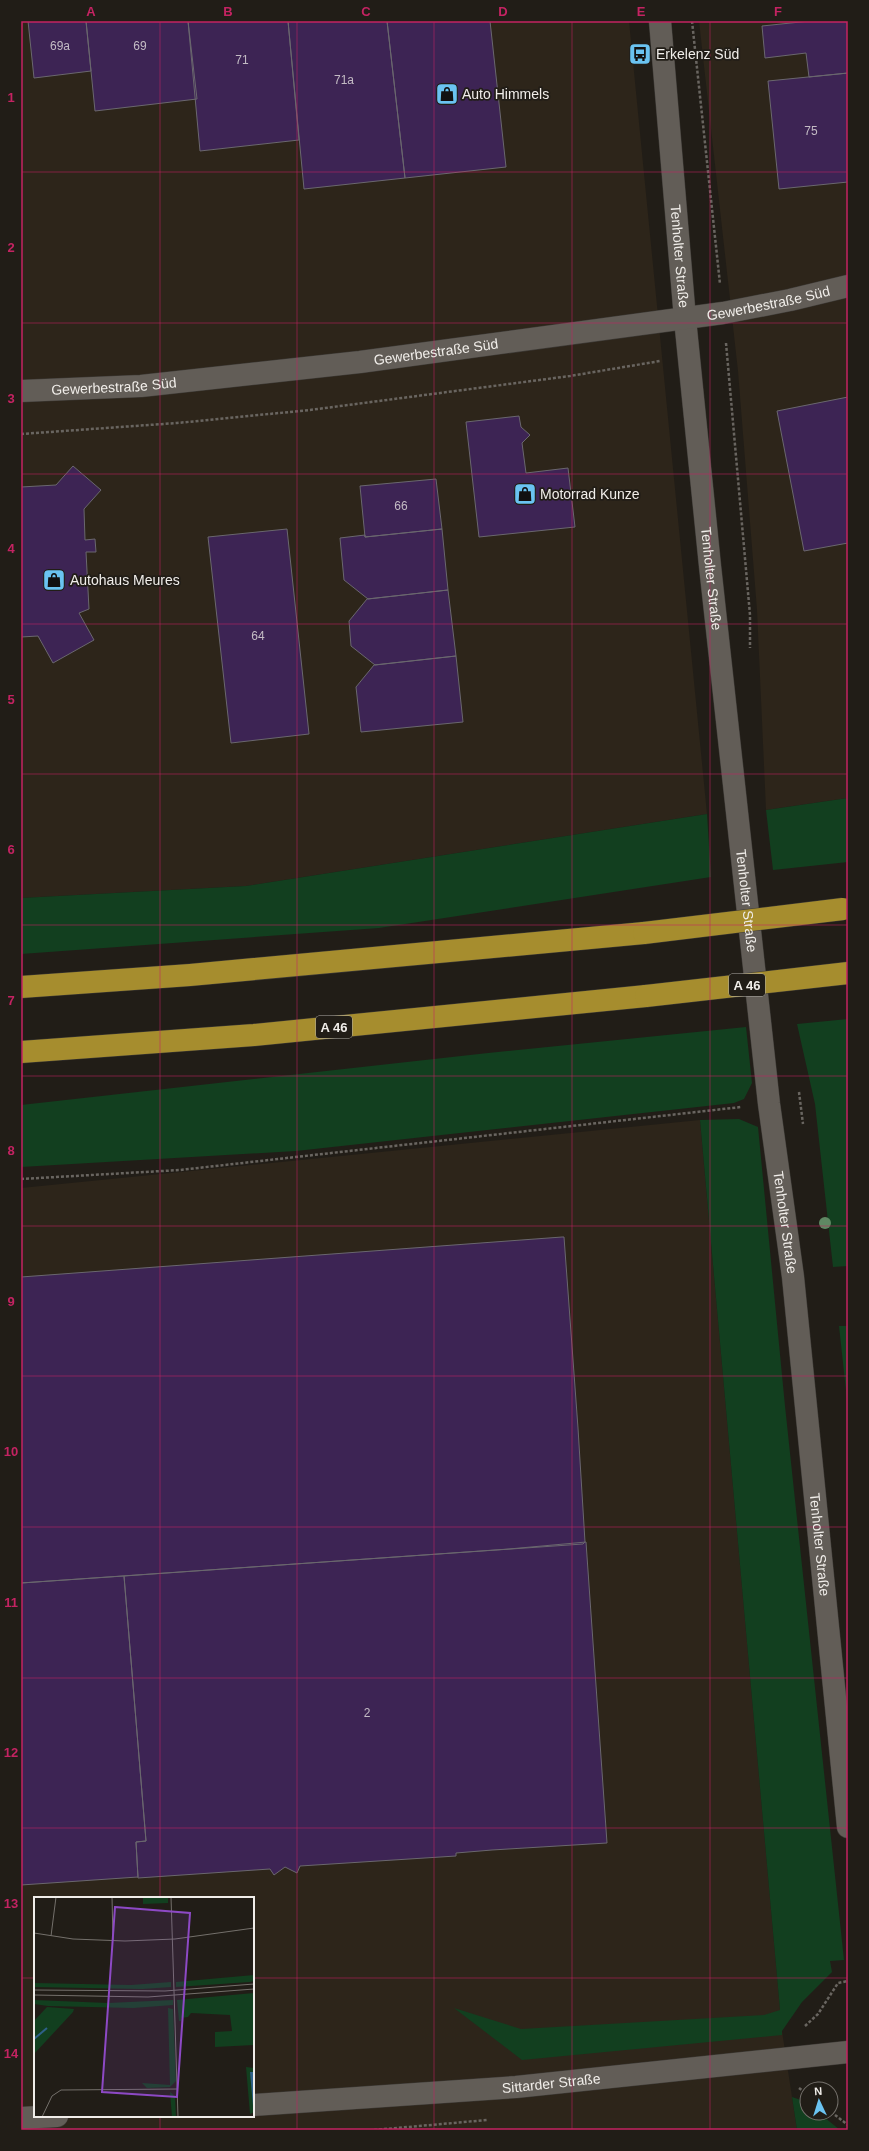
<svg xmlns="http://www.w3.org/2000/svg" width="869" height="2151" viewBox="0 0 869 2151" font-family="Arial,sans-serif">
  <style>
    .built { fill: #2d251a; fill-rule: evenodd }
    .green { fill: #123f1f }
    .building { fill: #3d2454; stroke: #6a676e }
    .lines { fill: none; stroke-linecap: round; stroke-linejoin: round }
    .minor-casing { stroke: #3d3a36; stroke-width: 23 }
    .highway-casing { stroke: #3d3a36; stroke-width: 23 }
    .path { stroke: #696560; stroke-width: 2.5; stroke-dasharray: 3 2; stroke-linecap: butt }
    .minor { stroke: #625d57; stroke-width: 22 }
    .highway { stroke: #a68d2e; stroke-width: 22 }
    .highway-bridge-casing { stroke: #3d3a36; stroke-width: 23; stroke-linecap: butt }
    .highway-bridge { stroke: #a68d2e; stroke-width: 22 }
    .tree { fill: #5f8863 }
    .grid { fill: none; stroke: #c42362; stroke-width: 1; stroke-opacity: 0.55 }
    .labels { text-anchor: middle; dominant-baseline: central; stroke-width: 3.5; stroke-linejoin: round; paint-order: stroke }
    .number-label { font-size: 12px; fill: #c3bbc4 }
    .shield { fill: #211d17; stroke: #b2afaa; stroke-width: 1 }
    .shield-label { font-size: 13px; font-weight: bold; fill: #f0ede9 }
    .poi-label { font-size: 14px; fill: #f0ede9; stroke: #211d17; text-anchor: start }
    .street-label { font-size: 14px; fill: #f0ede9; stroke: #211d17 }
    .inset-river { fill: none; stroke: #2e6088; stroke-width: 2 }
    .inset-road { fill: none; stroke: #74706b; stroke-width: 1 }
    .view { fill: #8d49c5; fill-opacity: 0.15; stroke: #8d49c5; stroke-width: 2 }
    .inset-edge { fill: none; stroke: #f0ede9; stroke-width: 2 }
    .neatline { fill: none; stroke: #c42362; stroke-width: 1.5 }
    .grid-label { font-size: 13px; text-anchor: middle; font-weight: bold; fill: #c42362 }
  </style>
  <rect width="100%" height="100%" fill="#211d17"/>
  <path class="built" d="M21,21H629L707,814L246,886L21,898Z
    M699,21H848V798L766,810L757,610L738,371Z
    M700,1120L782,2031L797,2130H21V1188ZM35,1898H253V2116H35Z"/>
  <path class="green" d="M848,798V862L773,870L766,810Z
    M707,814L711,877L379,928L21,954V898L246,886Z
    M848,1019V1266L833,1267L815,1104L797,1024Z
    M746,1027L752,1083L744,1099L734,1103L296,1151L21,1167V1105L488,1053Z
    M739,1119L758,1127L785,1406L844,1960L830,1961L832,1972L802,2002L782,2031V2035L522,2060L454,2008L521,2029L764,2015L780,2010L700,1120Z
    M839,1326H848V1409Z
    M792,2097L807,2102V2113H819L840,2130H797Z"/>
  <path class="building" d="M28,21H86L91,71L34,78Z
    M86,21H188L197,99L95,111Z
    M188,21H288L299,140L200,151Z
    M288,21H387L405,178L304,189Z
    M387,21H490L506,167L405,178Z
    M810,21H848V73L809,77L806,53L765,58L762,26Z
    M848,73V182L779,189L768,81Z
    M848,397V543L804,551L777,411Z
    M519,416L521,427L530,435L522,443L526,473L568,468L575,527L479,537L466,422Z
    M73,466L101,490L84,509L85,540L95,539L96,552H86L89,609L79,613L94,640L53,663L38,636L21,637V487L56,485Z
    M436,479L442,529L365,537L360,486Z
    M287,529L309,734L231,743L208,537Z
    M442,529L448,590L368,599L344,580L340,538L365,535V537Z
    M448,590L456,656L375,665L351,646L349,621L367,599Z
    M456,656L463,722L361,732L356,687L374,665Z
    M562,1237H564L578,1428L585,1542L583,1544L21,1583V1277Z
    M586,1542L607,1843L492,1850L456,1853V1856L300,1866L297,1873L285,1867L274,1875L270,1869L138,1878L136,1842L146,1841L124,1576L509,1549Z
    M124,1576L146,1841L136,1842L138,1877L21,1885V1583Z"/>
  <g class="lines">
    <g class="minor-casing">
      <g id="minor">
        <path id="s1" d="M660,21L685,319L710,566L769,1104L793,1277L848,1827"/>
        <path id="s2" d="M21,391L141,386L360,362L723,313L790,300L848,286"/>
        <path id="s3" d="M253,2105L516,2087L848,2052"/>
        <path d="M21,2118L57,2116"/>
      </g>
    </g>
    <g class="highway-casing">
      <path id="highway" d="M21,987L190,975L644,933
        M21,1052L254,1035L646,996"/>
    </g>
    <path class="path" d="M692,21L720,284
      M726,343L750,615V648
      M21,434L177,423L310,410L570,376L660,361
      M799,1092L803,1124
      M21,1179L180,1170L741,1107
      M805,2026L818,2014L838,1983L848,1981
      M799,2088L807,2094
      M831,2112L848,2125
      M374,2130L487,2120"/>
    <use href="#minor" class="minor"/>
    <use href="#highway" class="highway"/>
    <g class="highway-bridge-casing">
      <path id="highway-bridge" d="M644,933L843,909
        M646,996L848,973"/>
    </g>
    <use href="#highway-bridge" class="highway-bridge"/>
  </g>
  <circle class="tree" cx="825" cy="1223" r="6"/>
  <path class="grid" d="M160,21V1898M297,21V2130M434,21V2130M572,21V2130M710,21V2130M21,172H848M21,323H848M21,474H848M21,624H848M21,774H848M21,925H848M21,1076H848M21,1226H848M21,1376H848M21,1527H848M21,1678H848M21,1828H848M21,1978H35M253,1978H848M160,2116V2130"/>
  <defs>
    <g id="bus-square" transform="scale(1.15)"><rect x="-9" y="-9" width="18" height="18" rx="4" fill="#6ac3f1" stroke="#211d17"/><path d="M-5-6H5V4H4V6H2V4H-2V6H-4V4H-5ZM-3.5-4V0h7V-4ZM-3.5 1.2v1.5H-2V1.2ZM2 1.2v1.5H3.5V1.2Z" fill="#111"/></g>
    <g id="shop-square" transform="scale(1.15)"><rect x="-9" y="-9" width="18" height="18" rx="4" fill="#6ac3f1" stroke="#211d17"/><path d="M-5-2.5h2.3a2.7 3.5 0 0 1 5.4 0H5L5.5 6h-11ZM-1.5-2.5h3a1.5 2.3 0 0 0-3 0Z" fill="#111"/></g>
  </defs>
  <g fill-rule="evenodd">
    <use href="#bus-square" x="640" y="54"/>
    <use href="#shop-square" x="447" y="94"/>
    <use href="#shop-square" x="525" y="494"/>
    <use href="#shop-square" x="54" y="580"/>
  </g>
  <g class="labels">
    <g class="number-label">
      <text x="60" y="46">69a</text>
      <text x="140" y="46">69</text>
      <text x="242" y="60">71</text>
      <text x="344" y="80">71a</text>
      <text x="811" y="131">75</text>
      <text x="401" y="506">66</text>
      <text x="258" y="636">64</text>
      <text x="367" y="1713">2</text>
    </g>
    <g class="shield">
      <rect x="729" y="974" width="36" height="22" rx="3"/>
      <rect x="316" y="1016" width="36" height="22" rx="3"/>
    </g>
    <g class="shield-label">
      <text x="747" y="985">A 46</text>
      <text x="334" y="1027">A 46</text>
    </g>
    <g class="poi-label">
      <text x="656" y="54">Erkelenz Süd</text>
      <text x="462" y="94">Auto Himmels</text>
      <text x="540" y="494">Motorrad Kunze</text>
      <text x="70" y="580">Autohaus Meures</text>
    </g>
    <g class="street-label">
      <text stroke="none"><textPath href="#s1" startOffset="236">Tenholter Straße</textPath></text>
      <text stroke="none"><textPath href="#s2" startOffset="753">Gewerbestraße Süd</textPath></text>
      <text stroke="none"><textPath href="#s2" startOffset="417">Gewerbestraße Süd</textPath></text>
      <text stroke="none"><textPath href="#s2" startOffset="93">Gewerbestraße Süd</textPath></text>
      <text stroke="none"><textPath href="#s1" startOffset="560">Tenholter Straße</textPath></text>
      <text stroke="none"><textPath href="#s1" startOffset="884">Tenholter Straße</textPath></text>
      <text stroke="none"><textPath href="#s1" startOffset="1208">Tenholter Straße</textPath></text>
      <text stroke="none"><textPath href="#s1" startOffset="1532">Tenholter Straße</textPath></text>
      <text stroke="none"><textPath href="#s3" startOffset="299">Sittarder Straße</textPath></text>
    </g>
  </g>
  <g transform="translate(34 1897)">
    <rect width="220" height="220" fill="#211d17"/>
    <path d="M109,0H134V6L109,7ZM220,78V84L216,85L142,90V85ZM137,85V90L108,92L0,90V86L97,88ZM220,96V148L181,150V135L198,134L196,118L157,116L154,120L147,121V124H145L143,103ZM0,103L74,106L139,103V108L99,111L14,109L0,107ZM13,110L40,112L39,115L0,157V124ZM134,111L139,112L142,184L136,190L113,191L108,186L136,188ZM212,170L220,171V215L216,217ZM136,195L141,199L142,220H138Z" fill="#123f1f"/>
    <path d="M216,175H220L219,209Z" fill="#2e6088"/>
    <path class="inset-river" d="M0,142L13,131"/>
    <path class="inset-road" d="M78,0L79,44M137,0L144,220M0,36L39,42L91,44L141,42L220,31M17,39L22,0M0,93L131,94L220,87M0,98L114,100L220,92M8,220L18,199L27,193L143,192"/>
    <path class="view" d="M81,10L156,16L143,200L68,195Z"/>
    <rect width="220" height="220" class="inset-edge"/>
  </g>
  <rect width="869" height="2151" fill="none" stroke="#211d17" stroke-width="44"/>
  <g transform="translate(819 2101) rotate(356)"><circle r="19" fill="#211d17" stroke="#74706b"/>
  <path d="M0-3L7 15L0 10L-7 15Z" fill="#6ac3f1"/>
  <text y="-6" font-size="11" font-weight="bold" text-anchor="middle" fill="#f0ede9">N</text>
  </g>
  <rect x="22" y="22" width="825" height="2107" class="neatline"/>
  <g class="grid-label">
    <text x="91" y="16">A</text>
    <text x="228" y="16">B</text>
    <text x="366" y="16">C</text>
    <text x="503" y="16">D</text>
    <text x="641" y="16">E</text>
    <text x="778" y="16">F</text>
    <text x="11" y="102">1</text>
    <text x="11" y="252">2</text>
    <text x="11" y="403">3</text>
    <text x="11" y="553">4</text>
    <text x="11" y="704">5</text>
    <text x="11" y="854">6</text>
    <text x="11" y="1005">7</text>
    <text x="11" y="1155">8</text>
    <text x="11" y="1306">9</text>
    <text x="11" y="1456">10</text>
    <text x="11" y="1607">11</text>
    <text x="11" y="1757">12</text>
    <text x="11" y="1908">13</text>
    <text x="11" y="2058">14</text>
  </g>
</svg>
